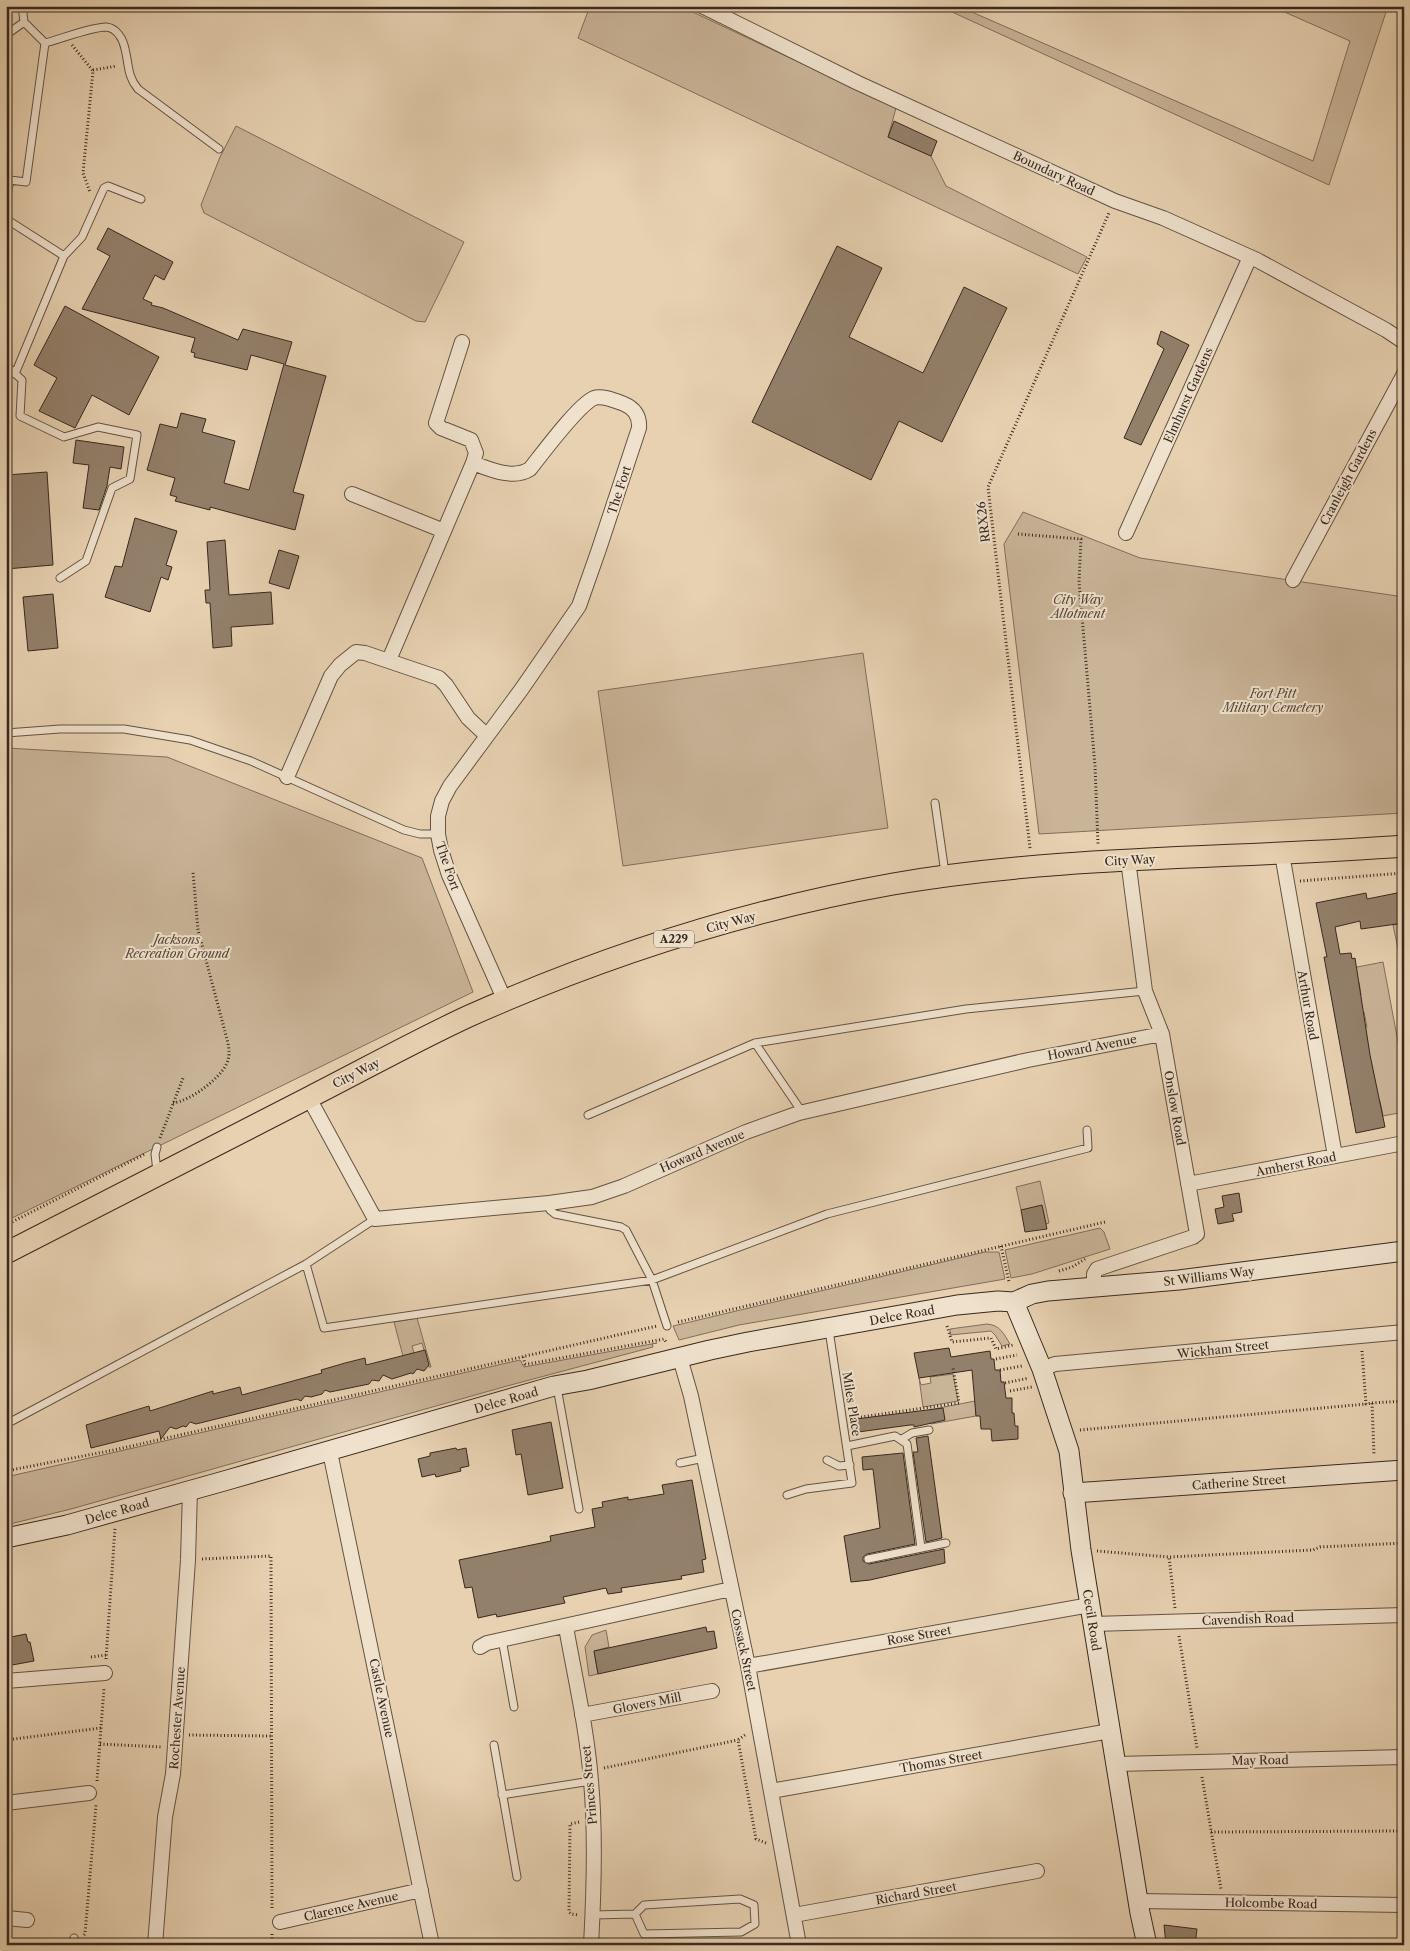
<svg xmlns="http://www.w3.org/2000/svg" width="1410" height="1951" viewBox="0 0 1410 1951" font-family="'Libre Caslon Text',serif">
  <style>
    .green { fill: #c9b498; stroke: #806e5c }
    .building { fill: #93806b; stroke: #38281f }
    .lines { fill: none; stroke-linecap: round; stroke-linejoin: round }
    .lane-casing { stroke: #645244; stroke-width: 9 }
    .street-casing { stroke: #645244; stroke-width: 16 }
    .secondary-casing { stroke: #38281f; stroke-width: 21 }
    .primary-casing { stroke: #38281f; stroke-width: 23 }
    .path { stroke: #38281f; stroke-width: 3; stroke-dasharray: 1 2.5; stroke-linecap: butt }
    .lane { stroke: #efe1cc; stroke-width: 7 }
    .street { stroke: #efe1cc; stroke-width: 14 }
    .secondary { stroke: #efe1cc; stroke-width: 19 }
    .primary { stroke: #e7d1b1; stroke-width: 21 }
    .labels { text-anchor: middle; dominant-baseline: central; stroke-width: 4; stroke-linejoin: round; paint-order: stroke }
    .shield { fill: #efe1cc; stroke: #6f6053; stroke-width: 1 }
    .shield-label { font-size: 11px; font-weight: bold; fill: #38281f }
    .street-label { font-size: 12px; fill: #38281f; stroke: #efe1cc }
    .park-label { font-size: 12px; font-style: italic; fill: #554437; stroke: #efe1cc }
  </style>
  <rect width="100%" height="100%" fill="#e7d1b1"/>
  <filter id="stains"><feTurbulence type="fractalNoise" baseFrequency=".004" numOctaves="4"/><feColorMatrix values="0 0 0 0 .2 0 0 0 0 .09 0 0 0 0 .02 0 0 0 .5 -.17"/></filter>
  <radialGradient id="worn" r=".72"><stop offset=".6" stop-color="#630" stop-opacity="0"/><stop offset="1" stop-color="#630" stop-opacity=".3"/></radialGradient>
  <path class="green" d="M590,6H680L896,108L888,137L931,156L946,186L1087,257L1078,274L578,38Z
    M939,6H958L1313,161L1350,41L1271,6H1369L1386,12L1329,185Z
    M236,126L464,242L425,322L416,321L204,213L201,205L220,157Z
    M1023,512L1140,558L1404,597V813L1039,834L1004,544Z
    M863,653L888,828L623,866L598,691Z
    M6,748L167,757L422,858L473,992L6,1221Z
    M1404,923V977L1393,925Z
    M1383,962L1404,1074V1112L1383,1116L1380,1101L1351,1106L1350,1103L1376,1098L1375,1082L1364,1028L1367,1027L1364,1012L1355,1013L1352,997L1361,995L1359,982L1347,969Z
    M1040,1181L1049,1223L1046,1224L1042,1206L1021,1210L1016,1187Z
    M1100,1228L1104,1232L1110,1249L1032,1274L1011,1278L1005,1250Z
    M985,1252H999L1005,1279L739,1325L679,1340L673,1326Z
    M417,1318L431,1367H429L422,1343L412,1346L414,1353L403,1356L394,1322Z
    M987,1324C1000,1325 1004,1334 1010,1344L1002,1346L995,1335L991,1331L950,1335V1329Z
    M657,1343L652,1344L653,1347L507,1386L71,1509L6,1525V1477L520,1360L524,1367Z
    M953,1374L958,1401L923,1407L919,1378L921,1385L931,1383L930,1377Z
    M975,1401L976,1416L931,1424L929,1410Z
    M606,1630L609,1647L594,1651L598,1674L589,1676L585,1647L592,1635Z"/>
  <path class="building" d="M894,121L937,141L931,156L888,137Z
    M108,228L173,262L164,280L155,275L143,299L152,303L151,305L163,308L238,340L243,329L292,342L285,365L326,376L293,492L304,495L295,530L210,507V510L175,501L177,497L170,495L175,478L147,470L160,424L177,428L181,413L206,419L202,432L235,441L224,483L249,490L284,364L251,355L247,370L194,357L195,353L191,352L195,338L82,309L110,256L97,249Z
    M837,246L882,268L849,337L923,373L964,287L1007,308L942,442L899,421L871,480L752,422Z
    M65,306L159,357L129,415L92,395L75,428L39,411L57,378L34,365Z
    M1161,331L1189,345L1141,445L1124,438L1164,349L1157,344Z
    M76,440L124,447L121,469L110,467L107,486L99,510L83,508L89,465L73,463Z
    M47,472L53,565L6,569V475Z
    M135,518L177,531L166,565L172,567L168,580L161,577L150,612L105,597L115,566L122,567Z
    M225,540L229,595L271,592L273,624L231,627L232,646L213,648L210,603H206L205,590H210L207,542Z
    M279,550L299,556L289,589L269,583Z
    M53,594L58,648L28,651L23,597Z
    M1402,892L1404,923L1361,929L1360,921L1335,927L1340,954L1351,953L1352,959L1355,958L1370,1055L1385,1127L1356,1133L1324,957H1327L1316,903L1366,893L1367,899Z
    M1239,1193L1242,1212L1232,1214L1234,1221L1218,1224L1215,1209L1224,1207L1222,1196Z
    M1042,1205L1047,1229L1025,1232L1021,1210Z
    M949,1348L951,1357L990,1351L991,1359H994L995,1370H1000L1001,1382H1004L1006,1398H1012V1413H1014L1015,1426H1018V1439L992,1441L991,1429H981L980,1416H976L972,1370L919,1378L914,1353Z
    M425,1350L429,1365L424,1371L417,1369L413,1374L411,1373L392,1379L383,1375L379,1381L372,1380L369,1384L330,1392L325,1390L322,1394L311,1397L305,1396L301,1401L297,1399L196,1424L190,1422L186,1427L183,1426L176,1429L170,1427L161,1439L159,1431L91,1448L86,1425L149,1406L150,1411L213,1391V1394L240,1387L242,1395L322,1373L321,1370L345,1363L365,1358L366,1365Z
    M943,1408L945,1420L914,1427V1425H910L858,1432L856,1419Z
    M551,1422L563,1488L528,1495L521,1454L516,1455L512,1430Z
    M928,1436L942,1538L926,1542L913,1452H918L916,1438Z
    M456,1448L457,1450L466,1448L469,1466L460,1468L461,1471L436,1477L435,1474L422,1477L418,1459L430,1456V1453Z
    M903,1453L915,1544L867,1554L863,1557V1561L869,1564L944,1549L945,1563L870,1580L851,1582L844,1536L880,1528L873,1469L863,1470L862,1457Z
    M692,1480L706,1559L702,1560L704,1572L681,1576L682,1579L621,1588L622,1592L608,1594L606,1588L563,1597L565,1603L497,1617L496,1614L478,1618L472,1587L465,1588L459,1560L551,1541L550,1536L595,1527L592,1509L603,1507L602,1502L628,1497V1500L664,1494L662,1485Z
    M706,1627L707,1632L714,1631L717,1648L598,1674L594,1651Z
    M26,1634L28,1642H30L34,1661L12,1665L9,1644H12L11,1637Z
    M1164,1925L1197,1929L1195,1945H1166Z"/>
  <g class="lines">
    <g class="lane-casing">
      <path id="lane" d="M6,35L24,22
        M45,43C61,39 91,27 106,27C117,28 123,39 125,49C129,64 127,76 138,89L219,149
        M6,199L10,180L26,182L45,43L24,22L22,6
        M6,219L64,256
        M6,365L22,380L20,416L64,437L98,427L137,435L130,479L112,488L86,561L60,578
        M15,374L64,256L82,237L104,188L108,186L141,199
        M6,733L60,729H124L190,740L251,761L404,830L420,834H438
        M935,803L945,873
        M755,1043L802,1112
        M588,1115L755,1043L966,1009L1145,991
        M157,1171L155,1154L157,1147
        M549,1203L550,1210L555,1214L621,1227L626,1230L652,1280L667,1326
        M306,1264L324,1328L652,1280L827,1214L1088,1148L1087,1130
        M557,1387L579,1509
        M12,1421L306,1264L375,1219
        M902,1439L912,1433L929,1430
        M847,1446L895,1436L907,1444L921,1548
        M827,1460L839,1466L850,1465
        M680,1463L704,1458
        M787,1495L806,1489L852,1483L829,1330
        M868,1559L946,1543
        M502,1639L514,1707
        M494,1745L517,1877
        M502,1795L591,1781
        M593,1915L635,1914L644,1905L740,1899L754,1905L755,1924L741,1932L644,1934L635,1914
        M73,1945L74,1938"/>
    </g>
    <g class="street-casing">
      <path id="street" d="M702,6L858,83L1115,201L1163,218L1257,260L1386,330L1404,342
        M462,342L436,423L441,428L471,440L476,453L473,463
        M352,494L444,531
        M1126,533L1250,257
        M1293,580L1404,374
        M389,660L473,463C489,469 513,480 530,469C542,454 578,405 594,398C602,395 616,401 624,404C634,408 640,416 639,428L599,549L579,606L521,690L450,786L442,801L438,816V834L441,850L449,875L505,1001
        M287,777L331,676L340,665L356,652L365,653L439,678L446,685L468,718L487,736
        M1282,854L1335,1156
        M309,1098L375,1219L549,1203L592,1197L624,1186L746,1132L799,1113L1028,1060L1162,1034
        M1188,1184L1404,1143
        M1094,1287V1274L1097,1269L1193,1237L1197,1234L1162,1034L1145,991L1128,860
        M680,1358L691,1396L748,1666L799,1945
        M1042,1369L1055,1364L1404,1332
        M330,1452L432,1945
        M1093,1624L1404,1615
        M566,1627C575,1678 587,1729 591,1781C596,1835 594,1891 591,1945
        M480,1647L487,1643L731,1589
        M748,1666L1090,1605
        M6,1681L105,1673
        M582,1715L712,1691
        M1116,1764L1404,1757
        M771,1791L1110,1731
        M6,1803L89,1793
        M1138,1901L1404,1905
        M794,1915L1037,1871
        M6,1918L27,1920
        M280,1922L421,1890
        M155,1945L165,1817L173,1774L188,1560L190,1490"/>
    </g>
    <g class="secondary-casing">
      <path id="secondary" d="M1014,1302L1042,1369L1069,1451L1081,1550L1140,1913L1147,1945
        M1073,1493L1404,1470
        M6,1538L67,1525L224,1481L554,1386L588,1380L710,1350L748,1342L957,1305L998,1301L1014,1302L1032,1294L1048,1291L1179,1280L1404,1251"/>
    </g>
    <g class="primary-casing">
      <path id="primary" d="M6,1253C107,1201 209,1149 310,1097C363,1070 415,1041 469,1016C604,956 747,910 893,884C1062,855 1234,859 1404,846"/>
    </g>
    <path class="path" d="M72,45L93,71L83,173L90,192
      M93,70L117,66
      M1018,534L1081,539L1079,582L1095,766L1098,844
      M1030,848L988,487L1109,213
      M1300,881L1404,873
      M173,1103C190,1101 220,1079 227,1063C230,1056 229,1050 228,1043L198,930L193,872
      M160,1138L183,1078
      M6,1225L145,1154
      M1001,1246L1009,1282
      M1059,1271L1072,1267L1085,1259
      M678,1322L1105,1222
      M947,1326L952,1342L991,1338L996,1349L1013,1345
      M1362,1351L1366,1404L1372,1403L1374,1455
      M523,1357L525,1364H528L664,1339L667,1343
      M996,1359L1017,1355
      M1000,1370L1022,1366
      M1005,1383L1029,1378
      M1010,1391L1032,1387
      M1372,1403L1404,1401
      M854,1418L959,1403L953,1368
      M1080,1430L1366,1404
      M6,1471L114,1450L657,1326
      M1097,1551L1169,1557
      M202,1559L271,1556L272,1910
      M1175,1608L1169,1557L1313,1550L1320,1547L1404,1543
      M1179,1636L1197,1748
      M91,1657L106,1655
      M106,1659L115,1528
      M189,1735L271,1736
      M745,1735L738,1740L756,1839L766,1843
      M6,1740L101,1728
      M100,1744L162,1747
      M604,1768L738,1740
      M1202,1777L1221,1889
      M97,1781L104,1688
      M579,1822L570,1824L569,1912L571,1914L579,1915
      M1211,1832L1404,1831
      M1401,1891L1402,1770
      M272,1934V1945
      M84,1935L85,1934L96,1805"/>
    <use href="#lane" class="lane"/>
    <use href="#street" class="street"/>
    <use href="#secondary" class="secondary"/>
    <use href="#primary" class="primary"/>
  </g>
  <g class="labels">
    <rect class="shield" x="654" y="930.5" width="40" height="17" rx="4"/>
    <g class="shield-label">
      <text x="674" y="939">A229</text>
    </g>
    <g class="street-label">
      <text transform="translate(1054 173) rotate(25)">Boundary Road</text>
      <text transform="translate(1188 395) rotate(-66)">Elmhurst Gardens</text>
      <text transform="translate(1348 477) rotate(-62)">Cranleigh Gardens</text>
      <text transform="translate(619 490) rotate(-72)">The Fort</text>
      <text transform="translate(983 522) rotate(-97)">RRX26</text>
      <text transform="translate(1130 860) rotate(-3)">City Way</text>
      <text transform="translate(448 866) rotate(71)">The Fort</text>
      <text transform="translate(731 922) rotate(-15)">City Way</text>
      <text transform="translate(1308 1005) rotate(80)">Arthur Road</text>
      <text transform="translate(1092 1047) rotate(-11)">Howard Avenue</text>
      <text transform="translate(356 1073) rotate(-27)">City Way</text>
      <text transform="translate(1175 1108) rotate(80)">Onslow Road</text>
      <text transform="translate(702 1151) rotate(-23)">Howard Avenue</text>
      <text transform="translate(1296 1164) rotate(-11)">Amherst Road</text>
      <text transform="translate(1209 1276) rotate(-7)">St Williams Way</text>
      <text transform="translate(902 1315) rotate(-10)">Delce Road</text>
      <text transform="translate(1223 1349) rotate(-6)">Wickham Street</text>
      <text transform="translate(506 1400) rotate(-16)">Delce Road</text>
      <text transform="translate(852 1404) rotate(81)">Miles Place</text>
      <text transform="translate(1239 1482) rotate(-4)">Catherine Street</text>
      <text transform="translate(117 1511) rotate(-16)">Delce Road</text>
      <text transform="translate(1248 1619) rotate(-2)">Cavendish Road</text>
      <text transform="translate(1092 1620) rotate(81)">Cecil Road</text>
      <text transform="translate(919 1635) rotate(-10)">Rose Street</text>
      <text transform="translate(744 1650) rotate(78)">Cossack Street</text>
      <text transform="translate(382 1698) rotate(78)">Castle Avenue</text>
      <text transform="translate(647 1703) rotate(-11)">Glovers Mill</text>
      <text transform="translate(177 1718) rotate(-86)">Rochester Avenue</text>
      <text transform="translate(1260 1760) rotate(-1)">May Road</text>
      <text transform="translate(941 1761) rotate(-10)">Thomas Street</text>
      <text transform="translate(589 1785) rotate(-95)">Princes Street</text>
      <text transform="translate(916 1893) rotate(-10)">Richard Street</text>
      <text transform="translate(1271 1903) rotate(1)">Holcombe Road</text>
      <text transform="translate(351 1906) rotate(-13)">Clarence Avenue</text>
    </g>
    <g class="park-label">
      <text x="1078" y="599">City Way<tspan x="1078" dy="14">Allotment</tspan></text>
      <text x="1273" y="693">Fort Pitt<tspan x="1273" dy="14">Military Cemetery</tspan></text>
      <text x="177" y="939">Jacksons<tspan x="177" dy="14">Recreation Ground</tspan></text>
    </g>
  </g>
  <rect width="1410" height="1951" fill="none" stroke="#e7d1b1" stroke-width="25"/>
  <rect x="8" y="8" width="1395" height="1936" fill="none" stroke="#38281f" stroke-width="2.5"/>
  <rect x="12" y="12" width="1385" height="1926" fill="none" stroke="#38281f"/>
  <rect width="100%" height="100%" filter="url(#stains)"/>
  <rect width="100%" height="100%" fill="url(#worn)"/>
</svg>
